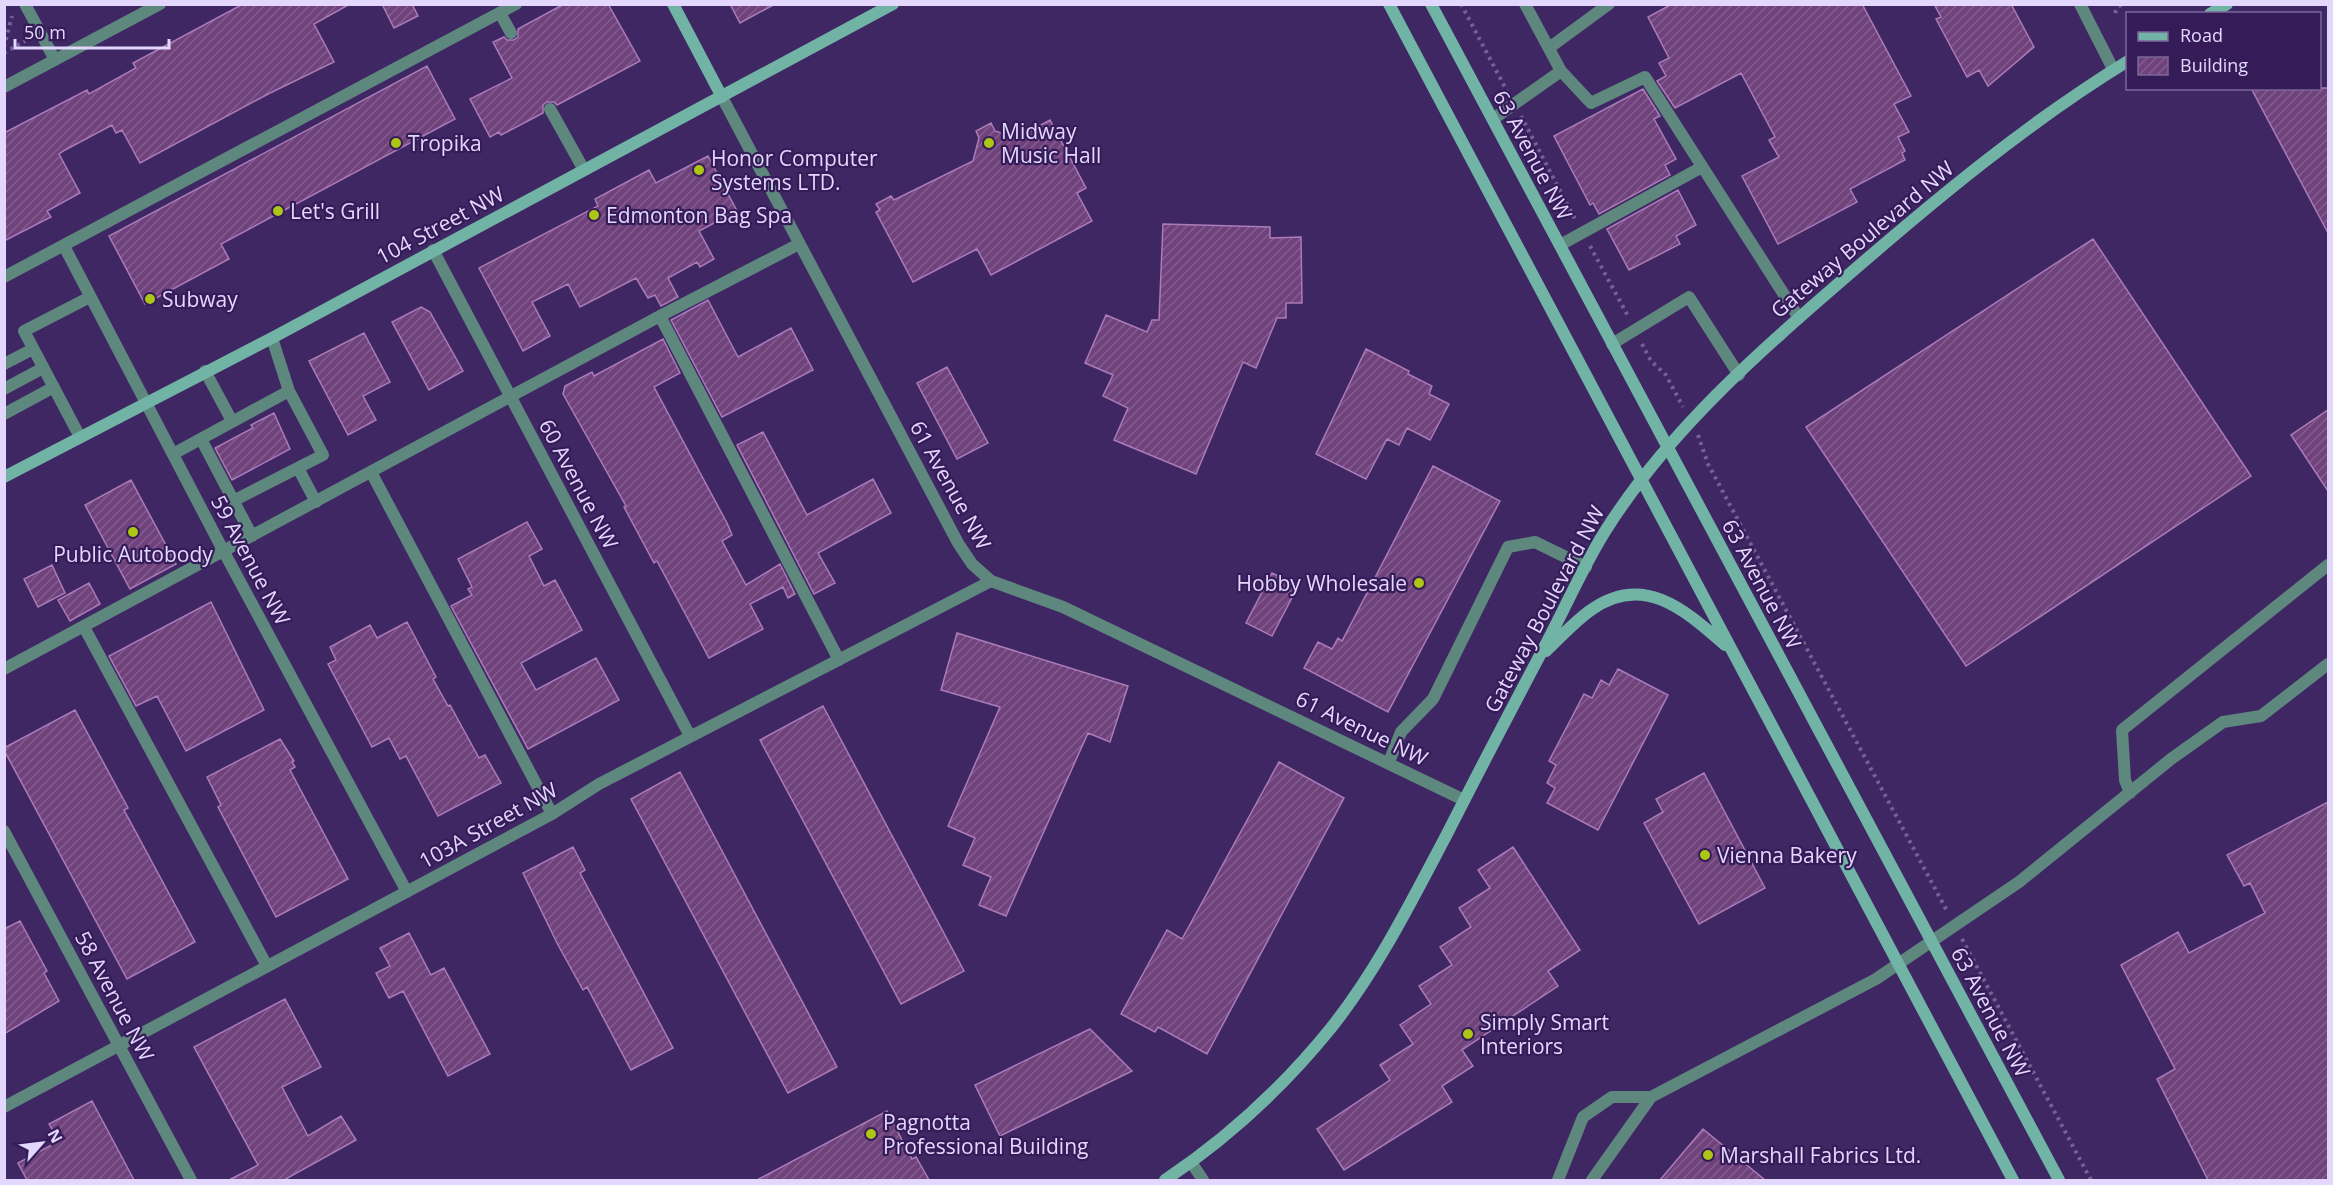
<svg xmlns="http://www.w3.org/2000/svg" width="2333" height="1185" viewBox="0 0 2333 1185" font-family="'Open Sans',sans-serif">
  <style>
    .building { fill: url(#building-hatch); stroke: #ac7bb9; stroke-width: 1.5 }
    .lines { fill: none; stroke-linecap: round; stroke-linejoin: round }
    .path { stroke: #756196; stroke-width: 4; stroke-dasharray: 3 4.5; stroke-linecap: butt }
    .service { stroke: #5e877e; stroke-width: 12 }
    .minor { stroke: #5e877e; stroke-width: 12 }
    .tertiary { stroke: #5e877e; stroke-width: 12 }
    .secondary { stroke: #71b3a5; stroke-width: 12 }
    .poi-dot { fill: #acc613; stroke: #351c59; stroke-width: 2 }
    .labels { text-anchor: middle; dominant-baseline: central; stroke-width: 4.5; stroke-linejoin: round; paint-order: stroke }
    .poi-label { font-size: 21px; fill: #e3d7fd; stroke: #351c59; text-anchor: start }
    .street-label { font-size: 21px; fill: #e3d7fd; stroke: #351c59 }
  </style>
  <defs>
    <pattern id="building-hatch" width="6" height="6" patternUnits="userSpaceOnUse" patternTransform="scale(1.5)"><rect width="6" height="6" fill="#6f427b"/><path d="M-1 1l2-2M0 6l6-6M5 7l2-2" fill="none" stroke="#835d8f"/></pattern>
  </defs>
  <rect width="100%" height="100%" fill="#3f2764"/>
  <path class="building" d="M243,4H350L314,24L334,62L268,94L140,163L122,130L116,133L112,125L65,150L59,154L80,193L47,211L51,217L4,241V133L87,90L89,94L136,68L133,63Z
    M382,4H412L418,16L394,28Z
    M564,4H608L640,61L557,105L554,102H547L543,105V113L501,135L499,132L490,137L470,99L512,78L493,42L504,37L507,40H514L518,37V29Z
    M730,4H775L740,23Z
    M1672,4H1862L1911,96L1894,104L1909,132L1898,137L1905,151L1902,153L1905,160L1850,189L1857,202L1778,244L1742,176L1779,157L1769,140L1775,137L1741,73L1675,108L1657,81L1666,76L1659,63L1669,58L1648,17Z
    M1934,4H2011L2034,47L1988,86L1979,70L1967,77L1936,19L1941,17Z
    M427,66L455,119L221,244L229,259L145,304L109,236Z
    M2251,88H2328V233Z
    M1643,89L1660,116L1654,119L1676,159L1665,165L1670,175L1599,214L1593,203L1590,205L1554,136Z
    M1050,120L1086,188L1077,193L1092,221L991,275L977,249L913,282L876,212L880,210L876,204L891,196L894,200L973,161L979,138L976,131L991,123L995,131L1017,138Z
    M708,156L737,211L699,231L714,259L700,267L697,262L668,278L678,297L661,306L655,295L648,298L636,278L580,307L568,284L532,302L550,336L523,351L479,268L598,206L595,199L649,170L656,183Z
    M1678,190L1696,225L1676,236L1680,244L1629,270L1607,229Z
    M1163,224L1270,227V238L1301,237L1302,303H1286V318H1277L1256,368L1243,362L1196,474L1114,440L1128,408L1103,396L1113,375L1085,363L1106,315L1147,332L1152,320H1159Z
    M2093,239L2251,476L1966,666L1806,427Z
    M708,300L738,357L791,328L813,370L722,417L671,320Z
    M421,307L430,312L463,371L429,390L392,322Z
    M364,333L390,382L363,396L376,420L348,435L309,361Z
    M663,339L680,373L654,387L727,523L732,535L722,541L746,585L780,564L795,594L788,598L783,587L750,604L763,629L709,658L657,561L654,563L624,507L626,506L563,394L565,386L592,372L594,376Z
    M1366,349L1409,371L1408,374L1432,386L1429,394L1449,404L1430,440L1407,428L1399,445L1387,439L1366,479L1316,454Z
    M947,367L988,443L957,459L917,383Z
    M2328,410V491L2291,435Z
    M274,413L290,449L232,480L215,448L253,428L251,425Z
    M763,432L807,515L873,479L891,513L818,553L835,583L814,594L737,445Z
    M1433,466L1500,501L1388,712L1304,668L1318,642L1332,649L1338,638L1342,641Z
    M131,480L176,564L130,589L85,505Z
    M527,522L542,549L529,556L544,586L555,580L582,630L521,663L536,690L596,658L619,700L528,749L451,606L472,595L468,589L472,587L458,559Z
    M52,565L65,593L38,607L24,579Z
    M1272,573L1298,586L1272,636L1246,623Z
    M89,583L100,604L70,621L58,600Z
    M211,602L264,710L186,751L157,696L136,706L109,656Z
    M407,622L436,677L433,679L448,706L450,705L479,758L485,755L501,783L438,816L406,756L400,759L389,738L372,747L328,664L336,660L330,647L370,625L377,638Z
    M957,633L1128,686L1110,742L1088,733L1006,916L979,905L991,877L963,865L975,838L948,826L1000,707L941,690Z
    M1618,669L1668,695L1598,830L1547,803L1555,788L1547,783L1556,765L1549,761L1584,694L1592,698L1601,680L1609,685Z
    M823,706L964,971L901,1004L760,740Z
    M75,710L128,808L124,810L195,942L127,979L4,750V748Z
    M280,739L294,761L292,762L295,767L290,770L348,879L276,917L218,807L221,805L207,777Z
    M1279,762L1344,798L1207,1054L1158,1027L1155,1032L1121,1014L1167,930L1182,939Z
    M680,772L837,1067L788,1093L631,799Z
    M1704,773L1765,888L1699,924L1644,823L1663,812L1656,799Z
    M2328,802V1180H2208L2157,1079L2175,1069L2121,965L2178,932L2189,953L2265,913L2250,883L2244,886L2227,855Z
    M573,847L585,870L580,873L673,1048L631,1070L587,987L583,990L558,945L523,873Z
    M1513,847L1580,950L1548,971L1558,986L1462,1050L1473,1066L1442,1086L1452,1102L1344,1170L1317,1129L1390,1080L1380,1065L1413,1044L1400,1025L1431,1004L1419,986L1452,965L1440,947L1471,927L1459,908L1490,888L1478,870Z
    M20,921L47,971L44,973L59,1001L4,1034V929Z
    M409,933L431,975L444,968L490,1054L448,1076L403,991L389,998L376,973L390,966L380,948Z
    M285,999L321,1067L282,1087L308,1136L341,1116L356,1140L284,1180H229L258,1165L194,1047Z
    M1090,1029L1132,1071L1000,1136L975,1085Z
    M92,1101L134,1180H27L18,1163L59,1141L49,1124Z
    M887,1111L912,1159L916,1157L929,1180H757Z
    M1703,1129L1765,1180H1660Z"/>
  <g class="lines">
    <path class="path" d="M1461,4L1507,91
      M2115,13L2117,8L2122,4
      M4,47L12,16
      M4,53L25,41
      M1521,116L1576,221
      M1590,246L1628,316
      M1642,344L1651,361L1666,375L1683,407
      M1698,435L1708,464L1947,911
      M1962,939L2091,1180"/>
    <path class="service" d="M500,13L511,33
      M1549,48L1609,4
      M1561,71L1591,103L1645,77L1799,318
      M550,109L584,170
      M1493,119L1561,71L1525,4
      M1560,245L1702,167
      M4,277L516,4
      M660,316L839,660
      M1612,344L1689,297L1739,375
      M4,364L33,349
      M205,371L232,421
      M4,389L43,368
      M4,414L54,387
      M80,437L24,331L90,297
      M201,439L252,536
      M173,454L289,391
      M298,468L316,502
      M371,472L552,814
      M233,501L323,455L289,391L272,338
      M84,627L267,966
      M4,669L660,316L799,244
      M1389,762L1401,732L1433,699L1508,547L1535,542L1586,567
      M2130,793L2125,780L2122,730L2328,565
      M1191,1162L1203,1180
      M1558,1180L1583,1117L1612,1097H1651
      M1592,1180L1651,1097L1876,979L2019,882L2171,759L2223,722L2261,716L2328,664"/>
    <path class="minor" d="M25,4L55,60
      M2080,4L2113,69
      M4,87L160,4
      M64,246L224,552L407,892
      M433,250L690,736
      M4,831L191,1180
      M4,1107L552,814L599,784L991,581"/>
    <path class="tertiary" d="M722,97L958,543L972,564L991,581L1063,607L1464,800"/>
    <path class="secondary" d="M673,4L722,97
      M1389,4L2013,1180
      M1431,4L2059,1180
      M2210,14L2227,4
      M4,477L272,338L893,4
      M1546,651C1561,637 1575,621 1591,610C1644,572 1686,611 1725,645
      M1165,1180C1228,1138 1284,1086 1331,1028C1378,969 1412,900 1447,834C1480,769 1514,704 1548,640C1567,604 1583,567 1604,533C1667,432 1758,353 1847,276C1936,199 2027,123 2128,61"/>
  </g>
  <g class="poi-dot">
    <circle cx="396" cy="143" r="6"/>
    <circle cx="989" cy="143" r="6"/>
    <circle cx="699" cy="170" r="6"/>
    <circle cx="278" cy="211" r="6"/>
    <circle cx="594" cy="215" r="6"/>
    <circle cx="150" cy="299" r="6"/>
    <circle cx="133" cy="532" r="6"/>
    <circle cx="1419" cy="583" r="6"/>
    <circle cx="1705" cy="855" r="6"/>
    <circle cx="1468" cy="1034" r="6"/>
    <circle cx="871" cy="1134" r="6"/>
    <circle cx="1708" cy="1155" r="6"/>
  </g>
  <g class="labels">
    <g class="poi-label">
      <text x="1001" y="131">Midway<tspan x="1001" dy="24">Music Hall</tspan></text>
      <text x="408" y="143">Tropika</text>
      <text x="711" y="158">Honor Computer<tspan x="711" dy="24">Systems LTD.</tspan></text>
      <text x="290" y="211">Let's Grill</text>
      <text x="606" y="215">Edmonton Bag Spa</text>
      <text x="162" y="299">Subway</text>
      <text x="133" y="554" text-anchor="middle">Public Autobody</text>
      <text x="1407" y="583" text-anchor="end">Hobby Wholesale</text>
      <text x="1717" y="855">Vienna Bakery</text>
      <text x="1480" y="1022">Simply Smart<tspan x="1480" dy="24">Interiors</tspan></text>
      <text x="883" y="1122">Pagnotta<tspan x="883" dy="24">Professional Building</tspan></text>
      <text x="1720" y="1155">Marshall Fabrics Ltd.</text>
    </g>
    <g class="street-label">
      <text transform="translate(1533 155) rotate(62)">63 Avenue NW</text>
      <text transform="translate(440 225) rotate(-28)">104 Street NW</text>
      <text transform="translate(1862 239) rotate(-40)">Gateway Boulevard NW</text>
      <text transform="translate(579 484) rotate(62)">60 Avenue NW</text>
      <text transform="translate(951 485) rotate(61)">61 Avenue NW</text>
      <text transform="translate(251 560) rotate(62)">59 Avenue NW</text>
      <text transform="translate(1762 584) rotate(62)">63 Avenue NW</text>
      <text transform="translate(1544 609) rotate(-62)">Gateway Boulevard NW</text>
      <text transform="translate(1362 728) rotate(26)">61 Avenue NW</text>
      <text transform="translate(488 825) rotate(-29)">103A Street NW</text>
      <text transform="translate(115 996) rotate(62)">58 Avenue NW</text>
      <text transform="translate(1991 1012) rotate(62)">63 Avenue NW</text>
    </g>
  </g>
  <rect width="2333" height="1185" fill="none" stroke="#e3d7fd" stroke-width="12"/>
  <rect x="2126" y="12" width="195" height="78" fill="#351c59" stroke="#7b679b" stroke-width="1.5"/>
  <rect x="2138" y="32" width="30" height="9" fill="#71b3a5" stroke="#7b679b" stroke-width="1.5"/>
  <text x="2180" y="42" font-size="18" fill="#e3d7fd">Road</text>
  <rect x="2138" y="57" width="30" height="18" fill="url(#building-hatch)" stroke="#7b679b" stroke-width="1.5"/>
  <text x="2180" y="72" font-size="18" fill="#e3d7fd">Building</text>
  <g transform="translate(42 1143) rotate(62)" stroke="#351c59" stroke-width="4.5" paint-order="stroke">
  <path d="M0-4.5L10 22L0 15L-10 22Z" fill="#e3d7fd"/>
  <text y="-9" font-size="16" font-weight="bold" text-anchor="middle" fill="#e3d7fd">N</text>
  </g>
  <path d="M15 39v9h154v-9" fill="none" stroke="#e3d7fd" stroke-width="3"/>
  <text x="24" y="39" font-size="18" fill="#e3d7fd" stroke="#351c59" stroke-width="4.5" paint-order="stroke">50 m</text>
</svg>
